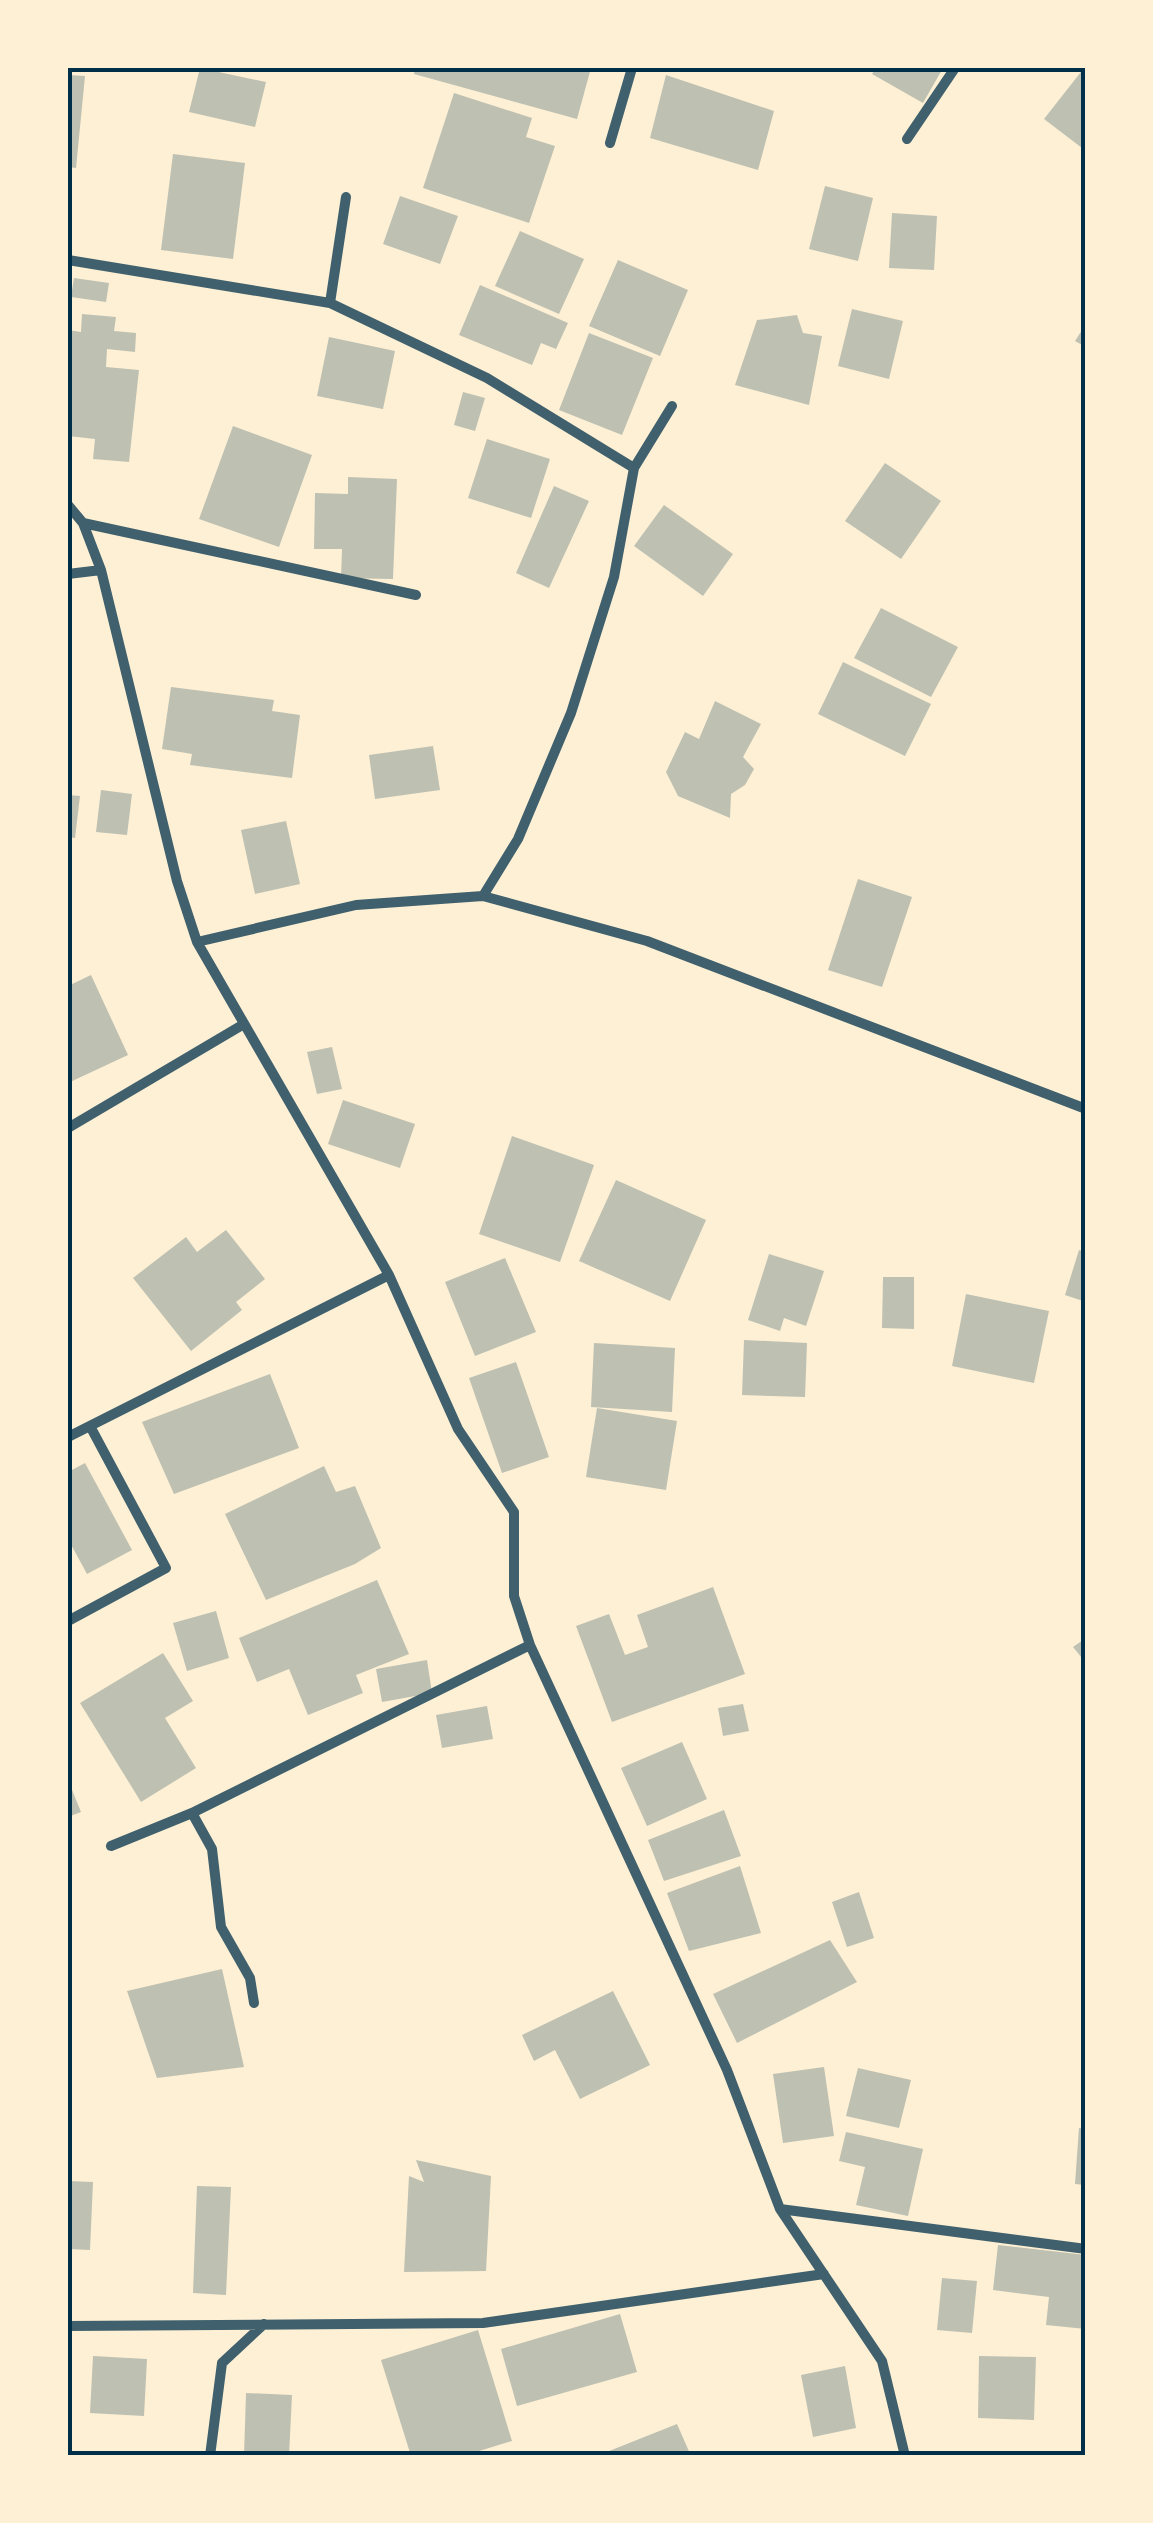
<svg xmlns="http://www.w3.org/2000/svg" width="1153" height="2523" viewBox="0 0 1153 2523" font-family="'DejaVu Sans',sans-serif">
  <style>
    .building { fill: #bec0b2 }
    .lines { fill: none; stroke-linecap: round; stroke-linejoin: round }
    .minor { stroke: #3f606c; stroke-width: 10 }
    .neatline { fill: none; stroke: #003049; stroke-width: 4 }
  </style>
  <rect width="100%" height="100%" fill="#fdf0d5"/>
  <path class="building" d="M200,68L266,82L255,127L189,112Z
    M415,68H591L577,119L414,74Z
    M876,68H943L923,103L872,74Z
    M1084,68H1086V151L1044,119Z
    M68,75L85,76L76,168L68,167Z
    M666,75L774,111L758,170L650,138Z
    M454,93L532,118L526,137L555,146L529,223L423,188Z
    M173,154L245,163L233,259L161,250Z
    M825,186L873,198L858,261L809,249Z
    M400,196L458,216L440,264L383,244Z
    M892,213L937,216L934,270L889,268Z
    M520,231L584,259L559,314L495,286Z
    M618,260L688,290L660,356L589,326Z
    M74,278L109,283L106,302L71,297Z
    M480,285L568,323L556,349L541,343L532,365L459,335Z
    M852,309L903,321L889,379L838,366Z
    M82,314L116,317L114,331L136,333L135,352L107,349L106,367L139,370L129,462L93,459L95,439L68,436V330L81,332Z
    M797,315L803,333L822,336L809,405L735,385L757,320Z
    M1086,324V347L1075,341Z
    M589,333L653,358L622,435L559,410Z
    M329,337L395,351L383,409L317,396Z
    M463,392L485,398L475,431L454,425Z
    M233,426L312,455L279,547L199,519Z
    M487,439L550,459L531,518L468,498Z
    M885,463L941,501L901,559L845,521Z
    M348,477L397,479L393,579L341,578L342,549H314L315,493L348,494Z
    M554,486L589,501L549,588L516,573Z
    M664,505L733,554L703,596L634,546Z
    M881,608L958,647L931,697L854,658Z
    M843,662L931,704L905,756L818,714Z
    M171,687L274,700L272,711L300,715L292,778L190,765L192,754L162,749Z
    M715,701L761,724L743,757L754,769L745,785L731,794L730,818L678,796L666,772L685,732L699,739Z
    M433,746L440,790L375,799L369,755Z
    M101,790L132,794L127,835L96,832Z
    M68,795L80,796L75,838L68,837Z
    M286,821L300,884L255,894L241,830Z
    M858,879L912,897L882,987L828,970Z
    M91,975L128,1055L68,1083V986Z
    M332,1047L342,1089L317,1094L307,1052Z
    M343,1100L415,1124L400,1168L328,1144Z
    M512,1136L594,1165L560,1262L479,1234Z
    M616,1180L706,1220L670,1301L579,1261Z
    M226,1230L265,1279L236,1302L242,1310L191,1351L133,1278L186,1237L197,1252Z
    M1079,1250L1086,1252V1302L1065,1295Z
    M769,1254L824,1271L806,1326L784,1318L780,1331L748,1320Z
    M505,1258L536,1332L475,1356L445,1282Z
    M883,1277H914V1329L882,1328Z
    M966,1294L1049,1311L1034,1383L952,1366Z
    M744,1340L807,1343L805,1397L742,1395Z
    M594,1343L675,1348L672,1412L591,1407Z
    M516,1362L549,1457L502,1473L469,1378Z
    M270,1374L299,1448L174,1494L142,1422Z
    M597,1408L677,1421L666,1490L586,1477Z
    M85,1463L132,1550L87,1574L68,1539V1472Z
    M324,1466L336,1492L355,1486L381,1548L355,1564L266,1600L225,1514Z
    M377,1580L409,1654L356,1675L363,1693L308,1715L289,1669L257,1682L239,1638Z
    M713,1587L745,1674L612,1722L576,1626L609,1614L625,1655L648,1647L637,1615Z
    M216,1611L229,1658L187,1671L173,1623Z
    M1086,1638V1663L1073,1647Z
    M163,1653L193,1701L165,1718L196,1768L141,1802L80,1703Z
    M427,1660L432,1693L382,1702L376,1669Z
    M743,1704L749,1731L723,1736L718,1708Z
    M487,1706L493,1739L442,1748L436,1715Z
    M682,1742L707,1799L647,1826L621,1768Z
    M68,1780L81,1812L68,1817Z
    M724,1810L741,1856L664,1881L648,1840Z
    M740,1866L761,1933L689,1951L667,1893Z
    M859,1892L874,1938L847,1947L832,1902Z
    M830,1940L857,1982L737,2043L713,1994Z
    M222,1969L244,2067L157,2078L127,1991Z
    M613,1991L650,2065L580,2099L555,2050L534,2061L522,2035Z
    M824,2067L834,2136L783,2143L773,2074Z
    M858,2068L911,2080L899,2128L846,2116Z
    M1079,2128L1086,2129V2185L1075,2184Z
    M846,2132L923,2149L908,2216L856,2205L865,2167L839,2161Z
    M416,2160L491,2176L486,2271L404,2272L409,2176L424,2182Z
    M68,2181L93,2182L90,2250L68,2249Z
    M197,2186L231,2187L226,2295L193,2293Z
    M998,2245L1086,2255V2329L1046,2325L1049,2297L993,2290Z
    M942,2278L977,2281L972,2333L937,2330Z
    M620,2314L637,2372L517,2406L501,2349Z
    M478,2330L512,2441L463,2456H411L381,2360Z
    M93,2356L147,2359L144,2416L90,2413Z
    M979,2356L1036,2357L1034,2420L978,2418Z
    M845,2366L856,2428L813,2437L801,2375Z
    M246,2393L292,2395L289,2456H244Z
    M677,2424L691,2456H599V2455Z"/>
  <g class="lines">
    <path class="minor" d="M907,139L955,68
      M610,143L632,68
      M68,260L330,303L487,378L634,468
      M330,303L346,197
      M68,505L83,523L101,570L177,881L197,942L389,1275L458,1429L514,1512V1596L530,1645L727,2070L780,2209L882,2361L905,2456
      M83,523L416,595
      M68,574L101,570
      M483,896L518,839L571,713L614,577L634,468L672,406
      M197,942L356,905L483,896L647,941L1086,1109
      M68,1128L244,1024
      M68,1437L389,1275
      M68,1621L166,1568L90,1426
      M192,1813L212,1849L221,1927L250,1978L254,2003
      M111,1846L192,1813L530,1645
      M780,2209L1086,2249
      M68,2326L483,2323L824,2274
      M210,2456L222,2363L264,2324"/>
  </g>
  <rect width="1153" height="2523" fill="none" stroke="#fdf0d5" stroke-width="140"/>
  <rect x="70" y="70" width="1013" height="2383" class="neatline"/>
</svg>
